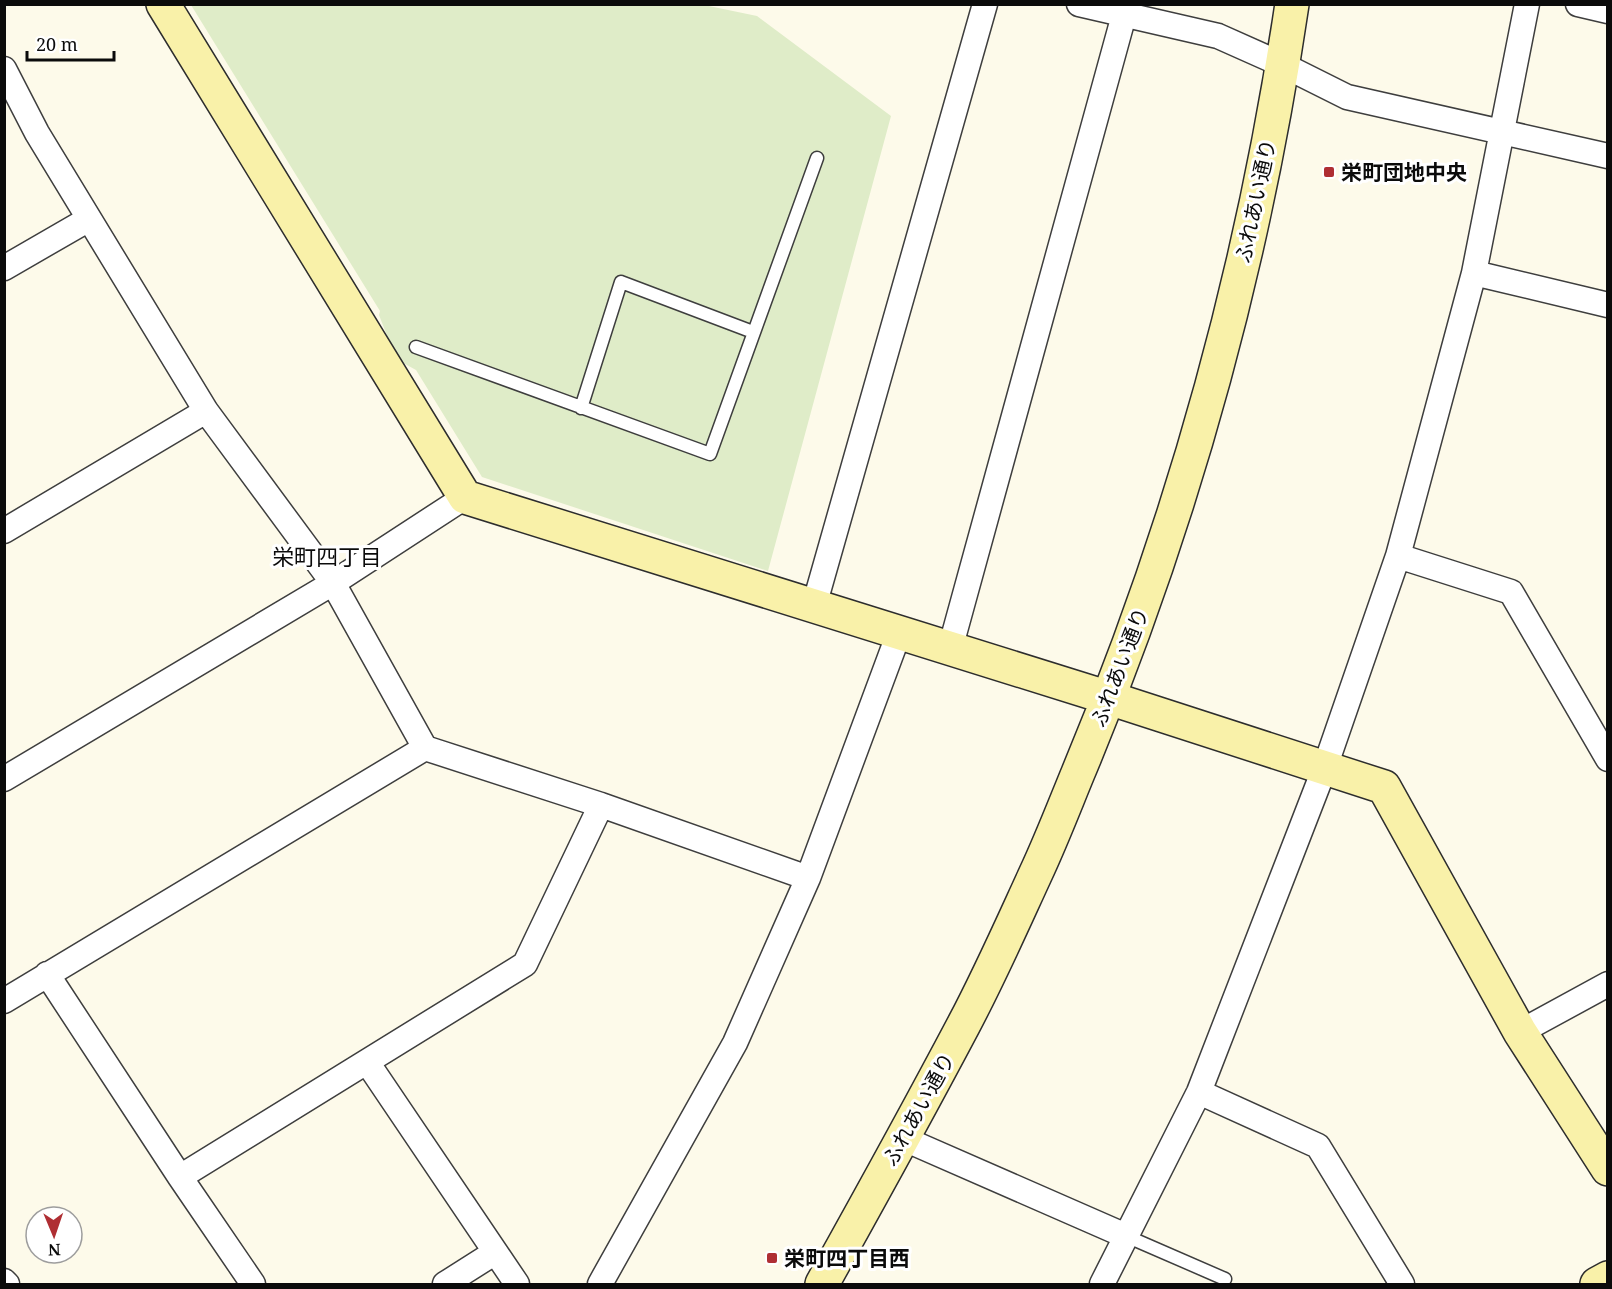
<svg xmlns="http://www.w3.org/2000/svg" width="1612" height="1289" viewBox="0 0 1612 1289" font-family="'Noto Serif','Noto Sans JP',serif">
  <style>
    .pitch { fill: #dfecc8 }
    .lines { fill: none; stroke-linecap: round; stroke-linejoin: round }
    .lane-casing { stroke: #3e3e3e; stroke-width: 15 }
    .street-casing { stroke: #3e3e3e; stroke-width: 27 }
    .secondary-casing { stroke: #2d2d2d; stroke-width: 36 }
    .lane { stroke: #fff; stroke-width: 12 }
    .street { stroke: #fff; stroke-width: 24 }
    .secondary { stroke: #f9f1a9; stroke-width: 33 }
    .poi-dot { fill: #af2e33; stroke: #fff; stroke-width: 2 }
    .labels { text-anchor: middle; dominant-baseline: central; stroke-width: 6; stroke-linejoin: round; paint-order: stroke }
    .poi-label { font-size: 21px; font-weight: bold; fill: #0b0b0b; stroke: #fff; text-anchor: start }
    .street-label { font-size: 21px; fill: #0b0b0b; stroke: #fff }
    .neighbourhood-label { font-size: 22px; fill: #0b0b0b; stroke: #fff }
  </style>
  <rect width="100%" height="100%" fill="#fdfaea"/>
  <path class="pitch" d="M191,5H704L757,16L891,116L768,571L482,477L416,370L396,359L379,315L380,311Z"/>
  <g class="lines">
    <g class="lane-casing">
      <path id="lane" d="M416,347L710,454L817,158
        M581,408L621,282L753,332
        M1126,1236L1225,1279"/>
    </g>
    <g class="street-casing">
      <path id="street" d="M1079,4L1218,36L1283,65L1347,97L1608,156
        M1578,4L1608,11
        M4,69L37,133L206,411L333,583L425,748L601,805L808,878
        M4,268L89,219
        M1474,273L1608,305
        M4,531L206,411
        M1398,556L1511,592L1608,759
        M814,606L985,4
        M950,649L1124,15
        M4,779L333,583L465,497
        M47,974L180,1177L253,1284
        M4,1001L425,748
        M1520,1032L1608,984
        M367,1062L517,1284
        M1199,1092L1318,1146L1402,1284
        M902,1138L1126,1236
        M180,1177L525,964L601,805
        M4,1281L7,1284
        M445,1284L494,1253
        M600,1284L735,1043L808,878L899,633
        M1102,1284L1199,1092L1325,767L1398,556L1474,273L1527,4"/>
    </g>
    <g class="secondary-casing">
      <path id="secondary" d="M163,4L465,497L1109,698L1384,787L1520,1032L1608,1169
        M822,1284C870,1198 918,1111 964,1024C990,975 1012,925 1035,875C1051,841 1064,807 1078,773C1181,527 1253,268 1292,4
        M1597,1284L1608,1278"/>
    </g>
    <use href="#lane" class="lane"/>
    <use href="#street" class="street"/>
    <use href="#secondary" class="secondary"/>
  </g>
  <g class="poi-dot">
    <rect x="1323" y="166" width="12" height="12" rx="3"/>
    <rect x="766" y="1252" width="12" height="12" rx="3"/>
  </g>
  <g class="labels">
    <g class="poi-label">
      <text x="1341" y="172">栄町団地中央</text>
      <text x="784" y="1258">栄町四丁目西</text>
    </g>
    <g class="street-label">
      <text transform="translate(1255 201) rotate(-78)">ふれあい通り</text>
      <text transform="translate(1119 667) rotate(-69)">ふれあい通り</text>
      <text transform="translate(918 1109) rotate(-61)">ふれあい通り</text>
    </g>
    <g class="neighbourhood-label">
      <text x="327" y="556">栄町四丁目</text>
    </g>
  </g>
  <rect width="1612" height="1289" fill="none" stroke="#0b0b0b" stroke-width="12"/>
  <g transform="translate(54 1235) rotate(178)"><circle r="28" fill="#ffffff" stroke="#9d9d9d" stroke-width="1.5"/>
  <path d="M0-4.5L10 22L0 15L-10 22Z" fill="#af2e33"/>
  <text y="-9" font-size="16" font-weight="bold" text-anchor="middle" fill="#0b0b0b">N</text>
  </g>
  <path d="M27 51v9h87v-9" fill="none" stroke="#0b0b0b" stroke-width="3"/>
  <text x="36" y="51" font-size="18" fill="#0b0b0b" stroke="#ffffff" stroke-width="4.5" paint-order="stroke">20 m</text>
</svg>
